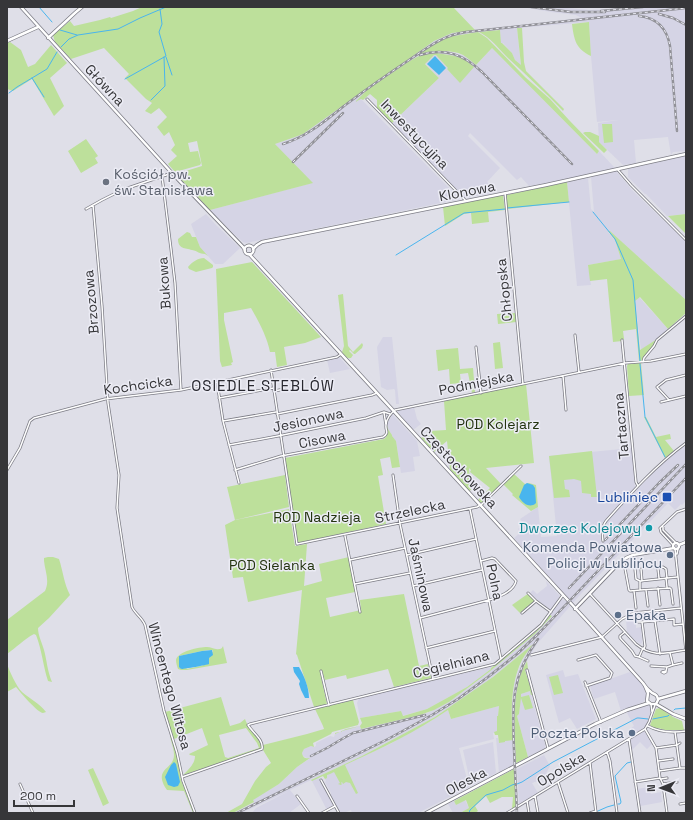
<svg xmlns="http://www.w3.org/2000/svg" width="693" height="820" viewBox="0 0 693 820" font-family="'Space Grotesk',sans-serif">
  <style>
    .built { fill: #d5d4e5 }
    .green { fill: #bde09b; fill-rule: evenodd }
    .water { fill: #49b5ee }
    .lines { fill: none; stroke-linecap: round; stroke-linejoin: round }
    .stream { stroke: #49b5ee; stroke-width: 1 }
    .street-casing { stroke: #7c7c85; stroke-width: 3 }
    .secondary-casing { stroke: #7c7c85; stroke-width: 4 }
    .street { stroke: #fff; stroke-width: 1.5 }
    .secondary { stroke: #fff; stroke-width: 2.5 }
    .rail-casing { stroke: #919197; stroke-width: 2.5 }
    .rail { stroke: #ececf5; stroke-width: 1; stroke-dasharray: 3; stroke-linecap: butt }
    .worship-dot { fill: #6b7280; stroke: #ececf5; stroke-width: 1.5 }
    .transit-dot { fill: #1a4fb4; stroke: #ececf5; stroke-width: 1.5 }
    .culture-dot { fill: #0f9aa8; stroke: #ececf5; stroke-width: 1.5 }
    .service-dot { fill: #5c6f8a; stroke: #ececf5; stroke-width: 1.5 }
    .labels { text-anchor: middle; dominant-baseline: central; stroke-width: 3; stroke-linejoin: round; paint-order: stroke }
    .street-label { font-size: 14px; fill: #363639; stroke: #ececf5 }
    .worship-label { font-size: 14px; fill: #5b616d; stroke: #ececf5; text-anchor: start }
    .park-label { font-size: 14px; fill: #23340f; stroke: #ececf5 }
    .transit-label { font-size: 14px; fill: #164399; stroke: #ececf5; text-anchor: end }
    .culture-label { font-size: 14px; fill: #0d838f; stroke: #ececf5; text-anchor: end }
    .service-label { font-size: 14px; fill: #4e5e75; stroke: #ececf5; text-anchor: end }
    .neighbourhood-label { font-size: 15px; letter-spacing: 1px; fill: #28282f; stroke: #ececf5 }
  </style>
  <rect width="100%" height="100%" fill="#dfdfe8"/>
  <path class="built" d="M522,7H556L590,10L613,9L631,7H686V151L673,152L671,155L668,137L634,140L636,163L623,165L599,142L598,123L618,120L597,122L591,56L589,22L517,28L521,66L515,60L512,53L503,43H501L500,30L479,32L477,30L582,18L576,15L551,12Z
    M475,30L478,32L448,37L421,53L432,51H445L455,53L465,56L476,65L492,48L597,154L599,151L615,168L556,181L529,186L521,177L517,180L470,133L468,136L500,168L487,182L491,186L492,193L465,198L392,123L439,78L425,63L434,55H436L449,68L447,69L460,82L455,56L437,53L429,54L408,62L357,101L361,99L460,199L246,243L243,242L234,234L210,210L312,183L275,144L295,137L434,41L452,33Z
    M686,156V214L667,216L646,194H645L628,177V169Z
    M616,171L632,190L686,242V300L610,231L608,232L615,240L621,259L588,265L591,285L577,286L567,182L588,178L591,209L594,212L591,177Z
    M206,214L215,224L240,248L223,264H215L208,256L200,247L191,224Z
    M639,297L668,329L657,339L641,350L635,301Z
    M383,337H392L399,404H396L395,390L394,389L387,390L381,387L377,347Z
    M340,358L350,369L330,373L327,360Z
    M414,407L417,419L421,424L413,430L397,411Z
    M392,414L417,441L420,456L413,457L415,471L401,473L396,441L391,436L392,435L388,429L387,425Z
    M686,445V501L682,505L681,504L675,510L668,503L579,596L537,644L524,666L518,683L515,704L514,724L518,813H516L514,766L499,773L496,738H498L499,743L505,741L512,724V704L514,686L518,671L523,659L532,645L493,677L435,717L362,756L290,790L301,804L289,813H252L256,808L289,791L241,813H233L254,803L252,800L279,784L297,767L309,759L303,756L302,753L304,749L311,746L314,747L316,746V743L330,736L334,737L335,734L346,729L360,726L361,729L415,717L427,713L449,702L489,672L535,634L552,617L550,615L561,599L564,600L566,601L568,598L514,538L521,532L518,529L524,524L520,519L538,507L541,537L557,536L549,456L632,448L635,488L601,524L600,533L601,542L603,543L605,541L604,539L606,536L604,534L615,522L612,525H608L606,523L607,521L619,508L622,507V505L666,460Z
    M546,581L560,596L551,610L529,594L533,590L537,594L547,586Z
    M637,615V623L636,624V628L641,627L642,643L640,644L636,641L627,632L626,620Z
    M491,667V669L467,687L427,709L402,716L401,711L360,718L357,703L359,698Z
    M563,670L565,677L578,674L596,719L577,729L570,718L559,723L546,675Z
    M630,672L642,683L647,692V698L643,702L621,711L615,692L594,699L590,686Z
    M530,691L542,735L544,736L545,741H544L545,744V748L528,757L517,716L519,714L521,694Z
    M647,704L651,706L652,711L648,723L645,728L632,736L629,730L634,726L626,711Z
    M499,706L498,716L497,717V732L493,733L494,739L459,748L469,787L418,813H352L351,810L344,813H340L331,795V793L325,782L326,781L323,775L390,744L431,721L448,710L451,719Z
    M644,731L652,744L647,749L640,742L631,751L630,740Z
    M493,742L496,773L471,786L463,750Z
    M544,755L550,766L543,779L532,783L538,793L519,804L517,769Z
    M319,777L334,806L327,810L312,781Z
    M649,787L651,794L661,792L662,802L640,806L637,789Z
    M465,800L469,808L460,813H453L448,804L454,801L456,805Z"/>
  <path class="green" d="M142,7H453L475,30L452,33L434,41L303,134L295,137L275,144L313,183L210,210L176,174L202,166L197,141L188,143L190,152L198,151L201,163L200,165L175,172L168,164L177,156L171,150L175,145L169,132L164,136L157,127L167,117L159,108L151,114L145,111L152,103L146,99L125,78L129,74L104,48L71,59L55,42L53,35L70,21L74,26L100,20L110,17L111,18L133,11Z
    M589,22L591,56C576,49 574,40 572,24Z
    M517,28H522L524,62L526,71L564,109L563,111C545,92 526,75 507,57C497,47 491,38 479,32L500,30L501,43H502L512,53L515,60L521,65Z
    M478,32L487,38L525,77L550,99L569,120L599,151L597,154L492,48L476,65C472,62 468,58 463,55C450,49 434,51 419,54L437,43L448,37Z
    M10,42L21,50L28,67L35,64L51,45L67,63L50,78L64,106L54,116L32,79L13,91L7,89V43Z
    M437,53L455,56L464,59L474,67L460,83L447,69L448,68L436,55H434L425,64L439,78L392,123L377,108V100L370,94L363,100L361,99L355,102L367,90L408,62L419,56L429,54Z
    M602,124H612L613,142L604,143Z
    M585,132H590L599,136V142L607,150L604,153L583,133Z
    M86,139L98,156L95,158L98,163L81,173L68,151Z
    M567,182L569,202L507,209V195Z
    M503,195L505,210L488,212L489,222L472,224L471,213L464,214L445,226L443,207Z
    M686,214V234L668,216Z
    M608,231H610L686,300V313L668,329L640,297L635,301L640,350L657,339L653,346L641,361H639L636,329L623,331L624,339L622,341L613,342L607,279L590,281L588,265L621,259L615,240Z
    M187,232L190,233L192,237H196L200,247L208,256L205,254C199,254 198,251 192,250C185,248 178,249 178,239Z
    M204,258L213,265V267L212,268L196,272L189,269L188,267C192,262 198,258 204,258Z
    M252,262L321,337L305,343L284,347L287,365L277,367L275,352H270C267,337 259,322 251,308L224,313V320L233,362L231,363L232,365L222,367L220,361L216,269Z
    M343,294L348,346L353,352L362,343L363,345L362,348L355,354H354L350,350L349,351L353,355L351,358C346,359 344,355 342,352L344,346L338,295Z
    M515,313L516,322L498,324L497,314Z
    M500,342L503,368L495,369L493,343Z
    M458,348L460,369L473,368L475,392L472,393L468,373L460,374L461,383L450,384L449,369L438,371L436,350Z
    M641,363L644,395L629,396L627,366L628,364Z
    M526,384L534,463L486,468L501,484L482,503L480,502L478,500L490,488L470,472L471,470L469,468L471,490L469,491L450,470L447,441L434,452L421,438L429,431L446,430L444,401Z
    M644,417H646L656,437L670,434L671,439L665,440L674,451L665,458Z
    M387,425L388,429L392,435V436L396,441L400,467L392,468L390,457L380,459L383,475L378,476L386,524L298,543L297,542L285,458L384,439C389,435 387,431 387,425Z
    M592,451L597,497H591V494L582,493L581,481L574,479L564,480L565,489L569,490L570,497L554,498L549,456Z
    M514,474L525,484L529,483L536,485L538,507L531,511L512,495L513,494L503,484Z
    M285,475L289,507L235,520L227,487Z
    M289,509L295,546L307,544L304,586L322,581L319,564L349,557L355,592L326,598L330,617L361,610L360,600L404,594L419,666L428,664L431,678L394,687L388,669L347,679L346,675L325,680L322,671L320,672L327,704L314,707L297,655L296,654L302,590L248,602L243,577L233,578L225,525L235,520Z
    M48,557H53L59,559C63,571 64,584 70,595L49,618L38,628C38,635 42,643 44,650C47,661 47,670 52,682L48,681C43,666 42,650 36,635L34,634C24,639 16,648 7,654V620L45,591C50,581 45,571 44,561V558Z
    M529,593L536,600L520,613L512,605Z
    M550,615L552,616L535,634L489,672L449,702L434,710L420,715L361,729L360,726L346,729L335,734V736V733L360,726L362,723L360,718L401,711L403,716L427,709L467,687L491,669V668C502,660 511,652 521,644C532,635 542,627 550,615Z
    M533,644C530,649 525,654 522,660C510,684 511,714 513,740L505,741V742L499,743L498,735H495L494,732L497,731V716H498L499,706L451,719L448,710C416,732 380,749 345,765L358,793L356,794L350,783L346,782L343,784L342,782L341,783L342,784L341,785L338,784L340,783L334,772L330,774L331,776L330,774L327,775V778L325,779L323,776L312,781L311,780L362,756L435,717L493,677Z
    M223,646L227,663L187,670H181L178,669C177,666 176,663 176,660C178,651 199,647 207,647C211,647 215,650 219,649C222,649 222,648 223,646ZM209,650H212L213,651L209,658V662C205,666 194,667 187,669L179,656L202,651Z
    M527,661L528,669L525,670L533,695H531L530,691L521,694V697L529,695L533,708L525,710L521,698L519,714L517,716L528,757L516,763C515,731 510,689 527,661Z
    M7,664C10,672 16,686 22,692C30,699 39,703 46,712C45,712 44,713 43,713C38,713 20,692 16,687L7,692Z
    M558,675L563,693L554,695L549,677Z
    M221,697L230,726L240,723L245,719C249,731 260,736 262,748L251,753L183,775C188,770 195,764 195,756L190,755L189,754L208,745L202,728L174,739L165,712ZM246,728L257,743L259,748L228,758L225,757L219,735Z
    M353,700L359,722L358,725L332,732L331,734L313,743L314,747L311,746L304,749L302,753C303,758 306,759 310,758L297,767L279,784L253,800L254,802L233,813H226L242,804L255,781L266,767L271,763L263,750L264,748L263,745L307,734L324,729L323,726L315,709Z
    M660,708L673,717L682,721L684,730H665L658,728L657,729L651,726L650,725L656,709Z
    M170,733L177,756L181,780L194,813H193L184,791L167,790C152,768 174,770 174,755C174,747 170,741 170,733Z
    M93,768L109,803L103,806L88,770Z
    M514,769L516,807L512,809L513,797H502L490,803L486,796L475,806L478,811L475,813H460L469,808L466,800L456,805L454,801Z"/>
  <path class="water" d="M435,56L446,68L439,75L427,64Z
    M527,483L533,485L535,488L536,503C530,509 522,503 519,497L524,485Z
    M212,650L213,655L209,658V664C207,665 184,669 182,669C181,669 180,668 179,667V656L202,651Z
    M293,667H299C304,676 309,687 309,698H305L301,690L299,684L300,681L294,672Z
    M174,762L176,764L180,782L178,786L174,787L168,785L165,777L171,765Z"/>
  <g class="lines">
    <path class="stream" d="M39,7L52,22
      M60,30L77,35
      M61,47L69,39L78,35L118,29L140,18L166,7
      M166,57L172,75
      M32,78L44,97
      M125,79L166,56L159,32L162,24L160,9
      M9,93L17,87L47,69L57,52
      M151,100L165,86L164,57
      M507,208L569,202
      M593,212L615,239L633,280L640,361
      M396,255L464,213L505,209
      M640,364L645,417L665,457
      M674,710L675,709L686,708
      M653,719L668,716L669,715
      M517,784L522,782L553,762L637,718H639L648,719
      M618,804H620L621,802L615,776L627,763L631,762
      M598,811L607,807L614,805
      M469,813L470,810L486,795L503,790L512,785L515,784"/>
    <g class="street-casing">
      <path id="street" d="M367,99L466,201
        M618,170L631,185L686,240
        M162,176L171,249L175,283L181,390
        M505,193L523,384
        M93,205L102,306L108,403L119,475L117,508L132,607C135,614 142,617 145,625L164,711L177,753L183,781L195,813
        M86,209L102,200L122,190L169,174L171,172
        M575,335L579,372
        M622,340L636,482L638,486
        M476,347L481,393
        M643,362L644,358L654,346L657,340L686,316
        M271,370L297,544L477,507L482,504L521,466
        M563,376L566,410
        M217,382L223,421L239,483
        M274,391L285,389
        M219,398L273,388
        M669,400L657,387L666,380L686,375
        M661,402L686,396
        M384,413L386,425
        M277,414L372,395L377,393
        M223,421L276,412
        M229,445L278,436L283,435L366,418L384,412L390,414
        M7,470L20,448L30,421L34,418L105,399L181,390L337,357L341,354
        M235,470L281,456L383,437C390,432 385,431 386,425C386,419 391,413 395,410L625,363L651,361L686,354
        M393,475L400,524L433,679
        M470,509L501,659
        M663,527V530L676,543
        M345,536L360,612
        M603,541C602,534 602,526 606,521C631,493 656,465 686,443
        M673,545L661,532L660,528L677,512L686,509
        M675,549L686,651
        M677,554L678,549
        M407,555L476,539
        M350,560L405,548
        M481,561L492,558L495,559L516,581C514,591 498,598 489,600
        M622,561L624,563L629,590L630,591L640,590V581L636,579L635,569
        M641,569L642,581
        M659,578L658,569L659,568L663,567L666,569L667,578
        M666,578L667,587
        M640,581L677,577
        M355,584L410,573
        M413,586L482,570
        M658,588L660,605
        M640,590L670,588L671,589L673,604
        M646,590L648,606
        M634,591L636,608
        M528,593L536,601
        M590,594L636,644C653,658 666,653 686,650
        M522,613L536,601L551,612
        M420,618L489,600
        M655,621L660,654
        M638,622H642
        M625,632L620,636V638L632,651L635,656L639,657L643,648
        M426,648L495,631
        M644,649L645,646L642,622L674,619V625L683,624
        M531,655L602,637L622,619L634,613L681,608
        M639,657L648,661
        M578,660L596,655L612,673L610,678L586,686
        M673,665L682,663
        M651,666L667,667L673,665L670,653
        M527,670L548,748
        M321,671L329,705
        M666,671V672L664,673L662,672L666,671L667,667
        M585,682L601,722
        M651,704L652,712
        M648,726C659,732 673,733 686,731
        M645,729L656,748L660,778L663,784L667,813
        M629,739L640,813
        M656,748L677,745L680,743
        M607,752L610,761L617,813
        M658,761L673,759
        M590,763L596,813
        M680,768H686
        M659,771L680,768L675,732
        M182,777L262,749C264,740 253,733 248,725L250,724L495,664L501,659L541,625L563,595
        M661,779L667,778
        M321,780L339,813
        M558,782L568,813
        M635,782L660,778
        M20,784L33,813
        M663,784L677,782
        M297,796L309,813
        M535,796L538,813
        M527,801L529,813
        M680,804L686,803
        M322,813L335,806
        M507,813L645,729L649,722L655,705
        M590,813L596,811"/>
    </g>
    <g class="secondary-casing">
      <path id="secondary" d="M21,7L171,172L243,247L245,250
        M48,38L76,12L82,7
        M7,41L38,27
        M244.5 250a4.5 4.5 0 1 1 9 0a4.5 4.5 0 1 1-9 0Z
        M253,249L257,245L262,242L546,185L686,154
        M249,254L589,623L643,683C645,686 647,689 650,691C654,696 657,692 658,700L656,704H651L647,701L648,693L645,686
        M673 546a3 3 0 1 1 6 0a3 3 0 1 1-6 0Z
        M679,545L686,542
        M575,609L618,564L626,558L633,555L674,548
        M658,699L686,691
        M656,704L673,714L686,719
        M426,813L595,724L627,710L649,703"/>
    </g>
    <use href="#street" class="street"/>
    <use href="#secondary" class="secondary"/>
    <g class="rail-casing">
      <path id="rail" d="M531,7L571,12H605
        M601,11L643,7
        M659,14L673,18L686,25
        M639,16C658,18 667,29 670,46L677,131
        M420,55C445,47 464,55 482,72L572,164
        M283,144C309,136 327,119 348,103C368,88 388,74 409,60C427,48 443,35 466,32L686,8
        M293,162L343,113
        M605,540L659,483L678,465
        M569,588L686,464
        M311,756L327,748L342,739L353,733L425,715
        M237,813L388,739L432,715L458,699L488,677L517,654L539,633L686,478
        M517,813C516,792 515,770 514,749C512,705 511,676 538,639"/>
    </g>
    <use href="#rail" class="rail"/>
  </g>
  <circle class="worship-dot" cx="106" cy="182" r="4"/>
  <rect class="transit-dot" x="662" y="492" width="10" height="10" rx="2"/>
  <circle class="culture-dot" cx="649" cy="528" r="4"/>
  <g class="service-dot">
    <circle cx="670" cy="555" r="4"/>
    <circle cx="618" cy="615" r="4"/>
    <circle cx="632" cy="733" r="4"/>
  </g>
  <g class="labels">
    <g class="street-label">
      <text transform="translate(105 85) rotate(47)">Główna</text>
      <text transform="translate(415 134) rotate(46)">Inwestycyjna</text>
      <text transform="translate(467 191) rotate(-11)">Klonowa</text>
      <text transform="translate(164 283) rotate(-94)">Bukowa</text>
      <text transform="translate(504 290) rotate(-96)">Chłopska</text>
      <text transform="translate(91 302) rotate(-95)">Brzozowa</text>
      <text transform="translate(476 383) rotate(-11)">Podmiejska</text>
      <text transform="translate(138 385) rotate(-8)">Kochcicka</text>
      <text transform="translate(308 420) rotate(-12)">Jesionowa</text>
      <text transform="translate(621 426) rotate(-95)">Tartaczna</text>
      <text transform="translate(322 439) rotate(-11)">Cisowa</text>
      <text transform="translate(459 467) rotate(47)">Częstochowska</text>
      <text transform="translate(410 511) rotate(-12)">Strzelecka</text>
      <text transform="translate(421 575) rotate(78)">Jaśminowa</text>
      <text transform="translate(495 582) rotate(78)">Polna</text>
      <text transform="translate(451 664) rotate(-14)">Cegielniana</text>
      <text transform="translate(170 686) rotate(75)">Wincentego Witosa</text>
      <text transform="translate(561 769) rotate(-31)">Opolska</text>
      <text transform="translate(466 781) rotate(-28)">Oleska</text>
    </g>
    <g class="worship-label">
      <text x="114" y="174">Kościół pw.<tspan x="114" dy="16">św. Stanisława</tspan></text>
    </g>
    <g class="park-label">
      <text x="498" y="424">POD Kolejarz</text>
      <text x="317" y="517">ROD Nadzieja</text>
      <text x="272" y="565">POD Sielanka</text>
    </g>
    <g class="transit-label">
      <text x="658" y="497">Lubliniec</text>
    </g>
    <g class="culture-label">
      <text x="641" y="528">Dworzec Kolejowy</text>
    </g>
    <g class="service-label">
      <text x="662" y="547">Komenda Powiatowa<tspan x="662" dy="16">Policji w Lublińcu</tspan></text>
      <text x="626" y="615" text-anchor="start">Epaka</text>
      <text x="624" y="733">Poczta Polska</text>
    </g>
    <g class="neighbourhood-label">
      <text x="263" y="385">OSIEDLE STEBLÓW</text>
    </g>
  </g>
  <rect width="693" height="820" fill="none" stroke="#363639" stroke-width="16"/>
  <g transform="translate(661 788) rotate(269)" stroke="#ececf5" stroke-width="3" paint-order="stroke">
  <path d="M0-3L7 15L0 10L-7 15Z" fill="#363639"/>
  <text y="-6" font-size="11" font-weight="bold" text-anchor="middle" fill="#363639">N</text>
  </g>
  <path d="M14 800v6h60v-6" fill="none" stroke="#363639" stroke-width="2"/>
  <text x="20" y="800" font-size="12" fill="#363639" stroke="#ececf5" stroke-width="3" paint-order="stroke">200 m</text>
</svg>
